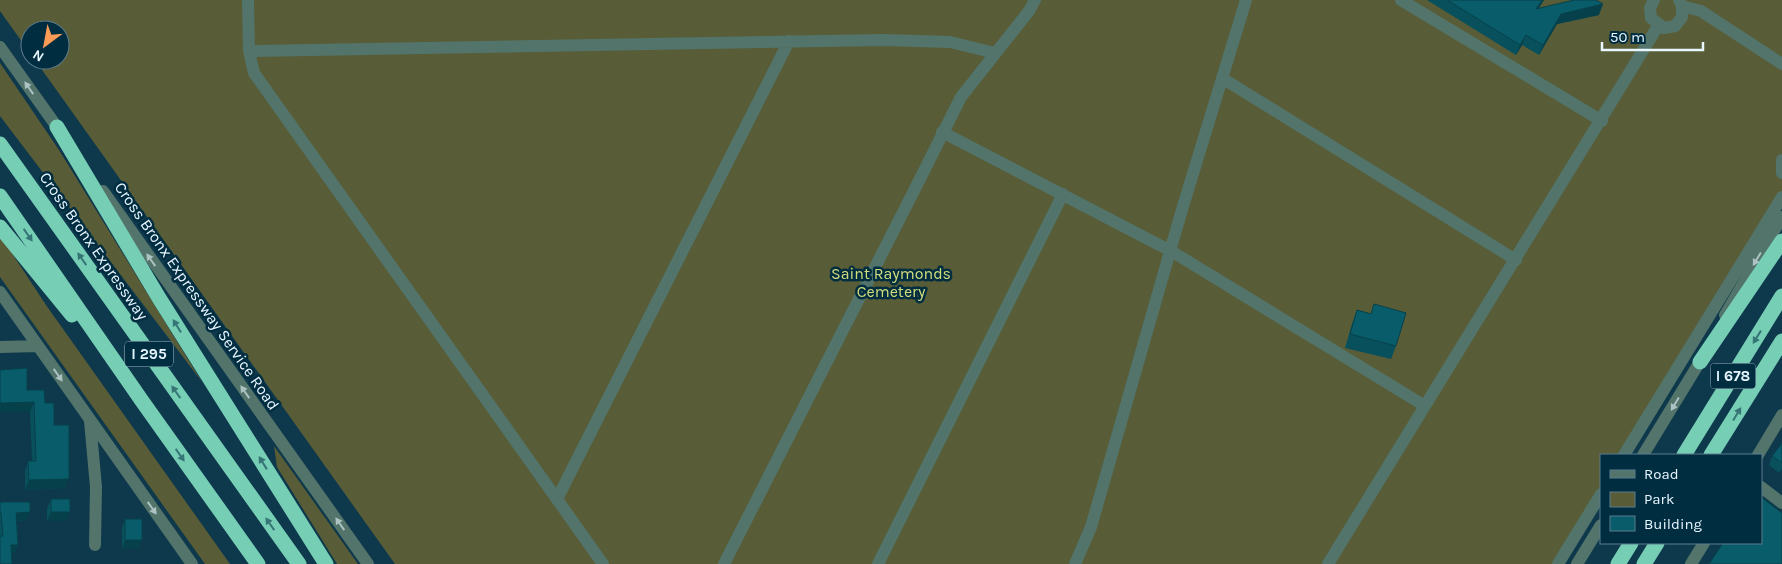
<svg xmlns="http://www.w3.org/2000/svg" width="1782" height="564" viewBox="0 0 1782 564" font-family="Karla,sans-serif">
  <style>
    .green { fill: #585c37 }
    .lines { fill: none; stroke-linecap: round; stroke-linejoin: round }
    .minor { stroke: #53746a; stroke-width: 12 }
    .highway { stroke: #76ceb5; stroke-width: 15 }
    .wall { fill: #08505c }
    .shaded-wall { fill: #06414b }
    .building { fill: #095d6b; stroke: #06414b }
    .oneway { fill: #acc2c3 }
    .oneway2 { fill: #367575 }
    .labels { text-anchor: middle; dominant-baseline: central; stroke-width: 5; stroke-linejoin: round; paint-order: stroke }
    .shield { fill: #012d41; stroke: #a3bac6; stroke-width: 1 }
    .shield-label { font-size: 15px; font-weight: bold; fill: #e8f6ff }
    .street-label { font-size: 16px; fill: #e8f6ff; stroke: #012d41 }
    .park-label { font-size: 16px; fill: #d3de7b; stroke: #012d41 }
  </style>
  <rect width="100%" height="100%" fill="#0e384c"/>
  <path class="green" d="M0,0H1782V204L1628,455H1601V500L1561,564H395L35,60H60V30H30V53L0,11Z
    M0,63L59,150L202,382L0,116Z
    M0,235L46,305L230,564H205L0,277Z
    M274,446L358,564H337L277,467Z"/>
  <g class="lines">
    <path class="minor" d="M248,0L249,51L254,73L603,564
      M1401,0L1602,121
      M1654,0L1650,8L1651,18L1664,28L1675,26L1682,17V6L1679,0
      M1682,6L1701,11L1782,64
      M0,47L62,134
      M249,51L884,40L950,42L995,53
      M1222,78L1516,260
      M942,132L1171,251L1425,406
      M1782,160V173
      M103,191L368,564
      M0,292L192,564
      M1725,315L1782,217
      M0,347L38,346
      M90,421L96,487L95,545
      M1624,455L1782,197
      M1643,455L1704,355
      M1758,455L1782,415
      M1761,487L1782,503
      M557,499L789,41
      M724,564L922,175L961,97L1029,11L1035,0
      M878,564L1063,194
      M1075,564L1091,527L1181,213L1246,0
      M1328,564L1658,26
      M1558,564L1601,494
      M1577,564L1601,525
      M1691,564L1704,543"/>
    <path class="highway" d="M57,127L159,298L326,564
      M0,144L299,564
      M0,196L142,401L258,564
      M0,227L72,315
      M1700,362L1782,241
      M1684,455L1782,296
      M1711,455L1782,341
      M1618,564L1631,543
      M1644,564L1657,543"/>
  </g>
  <path class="wall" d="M1427,0H1544L1539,8L1599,15L1557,24L1539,55L1522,45L1516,55Z
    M1374,304L1396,346L1391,359L1345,348L1352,324L1357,310L1371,314Z
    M0,370L45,403L54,425L65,488L25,490V471L28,461H32L30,412H0Z
    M1782,443V469L1779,473L1769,465L1772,456Z
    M51,499L67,521H47V508Z
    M0,502L27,520L17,521L18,545L15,553H12L0,564Z
    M125,519L139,549H122V528Z"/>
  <path class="shaded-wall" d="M1542,0H1544L1532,19L1536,9Z
    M1603,4L1599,15L1557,24L1539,55L1543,45L1561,14Z
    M1526,35L1522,45L1516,55L1520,45Z
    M34,402L30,412H0V403Z
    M69,479L65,488L25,490L29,480Z
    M30,512L27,520L14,521L16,513Z
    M51,512H70L67,521H47Z
    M125,540H142L139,549H122Z
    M11,545H18L15,553H8Z"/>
  <path class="building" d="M1447,0H1542L1536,9L1574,0H1596L1603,4L1561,14L1543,45L1526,35L1520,45Z
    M1374,304L1406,313L1396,346L1350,334L1357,310L1371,314Z
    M27,368V390H44L45,403H54V425H69V479L29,480L28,461H36L34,402L0,403V370Z
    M1782,443V463L1772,456Z
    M1761,497L1782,513V564H1709L1723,543H1761Z
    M51,499H70V512H51Z
    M0,502H30V512L16,513L18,545H11L12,564H0V536H3L1,513H0Z
    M125,519H142V540H125Z"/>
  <defs><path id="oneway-solid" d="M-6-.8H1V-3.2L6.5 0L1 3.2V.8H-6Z" transform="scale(1.25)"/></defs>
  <g class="oneway">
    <use href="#oneway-solid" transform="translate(29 88) rotate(-125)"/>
    <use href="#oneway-solid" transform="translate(1757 259) rotate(121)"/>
    <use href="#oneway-solid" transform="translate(151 260) rotate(-125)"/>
    <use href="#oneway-solid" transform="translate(58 375) rotate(55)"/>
    <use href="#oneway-solid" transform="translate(245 392) rotate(-125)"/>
    <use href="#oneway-solid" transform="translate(1675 404) rotate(121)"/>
    <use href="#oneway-solid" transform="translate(152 508) rotate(55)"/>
    <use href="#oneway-solid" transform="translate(340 524) rotate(-125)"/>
  </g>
  <g class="oneway2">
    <use href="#oneway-solid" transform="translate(28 235) rotate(55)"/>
    <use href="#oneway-solid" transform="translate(82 259) rotate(-125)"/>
    <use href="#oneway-solid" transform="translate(177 326) rotate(-122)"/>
    <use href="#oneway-solid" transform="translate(1757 337) rotate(122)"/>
    <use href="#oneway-solid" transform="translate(176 392) rotate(-125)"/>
    <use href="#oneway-solid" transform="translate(1737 414) rotate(-59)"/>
    <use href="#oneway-solid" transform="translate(180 455) rotate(55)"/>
    <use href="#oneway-solid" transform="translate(263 463) rotate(-122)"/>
    <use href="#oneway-solid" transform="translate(270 524) rotate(-125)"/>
  </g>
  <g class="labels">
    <g class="shield">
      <rect x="125" y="341.5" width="48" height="25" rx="4"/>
      <rect x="1710.5" y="363.5" width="45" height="25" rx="4"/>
    </g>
    <g class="shield-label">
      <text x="149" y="354">I 295</text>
      <text x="1733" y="376">I 678</text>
    </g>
    <g class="street-label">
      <text transform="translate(94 246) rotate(55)">Cross Bronx Expressway</text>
      <text transform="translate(197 296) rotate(55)">Cross Bronx Expressway Service Road</text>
    </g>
    <g class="park-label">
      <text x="891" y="273">Saint Raymonds<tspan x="891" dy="18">Cemetery</tspan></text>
    </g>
  </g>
  <rect x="1600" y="454" width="162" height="90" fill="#012d41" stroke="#5d7d8d"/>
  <rect x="1610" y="470" width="25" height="8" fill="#53746a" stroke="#5d7d8d"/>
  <text x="1644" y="479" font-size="15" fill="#e8f6ff">Road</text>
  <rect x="1610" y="492" width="25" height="15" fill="#585c37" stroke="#5d7d8d"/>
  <text x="1644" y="504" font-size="15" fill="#e8f6ff">Park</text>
  <rect x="1610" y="516" width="25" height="15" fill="#095d6b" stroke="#5d7d8d"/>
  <text x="1644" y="529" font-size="15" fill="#e8f6ff">Building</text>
  <g transform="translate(45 45) rotate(212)"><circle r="24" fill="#012d41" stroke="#5d7d8d"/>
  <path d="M0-4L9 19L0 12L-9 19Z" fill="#fe9c57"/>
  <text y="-8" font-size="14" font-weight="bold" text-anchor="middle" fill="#e8f6ff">N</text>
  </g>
  <path d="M1602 42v8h101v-8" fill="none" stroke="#e8f6ff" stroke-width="2.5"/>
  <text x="1610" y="42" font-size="15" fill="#e8f6ff" stroke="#012d41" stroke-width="4" paint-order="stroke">50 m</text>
</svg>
